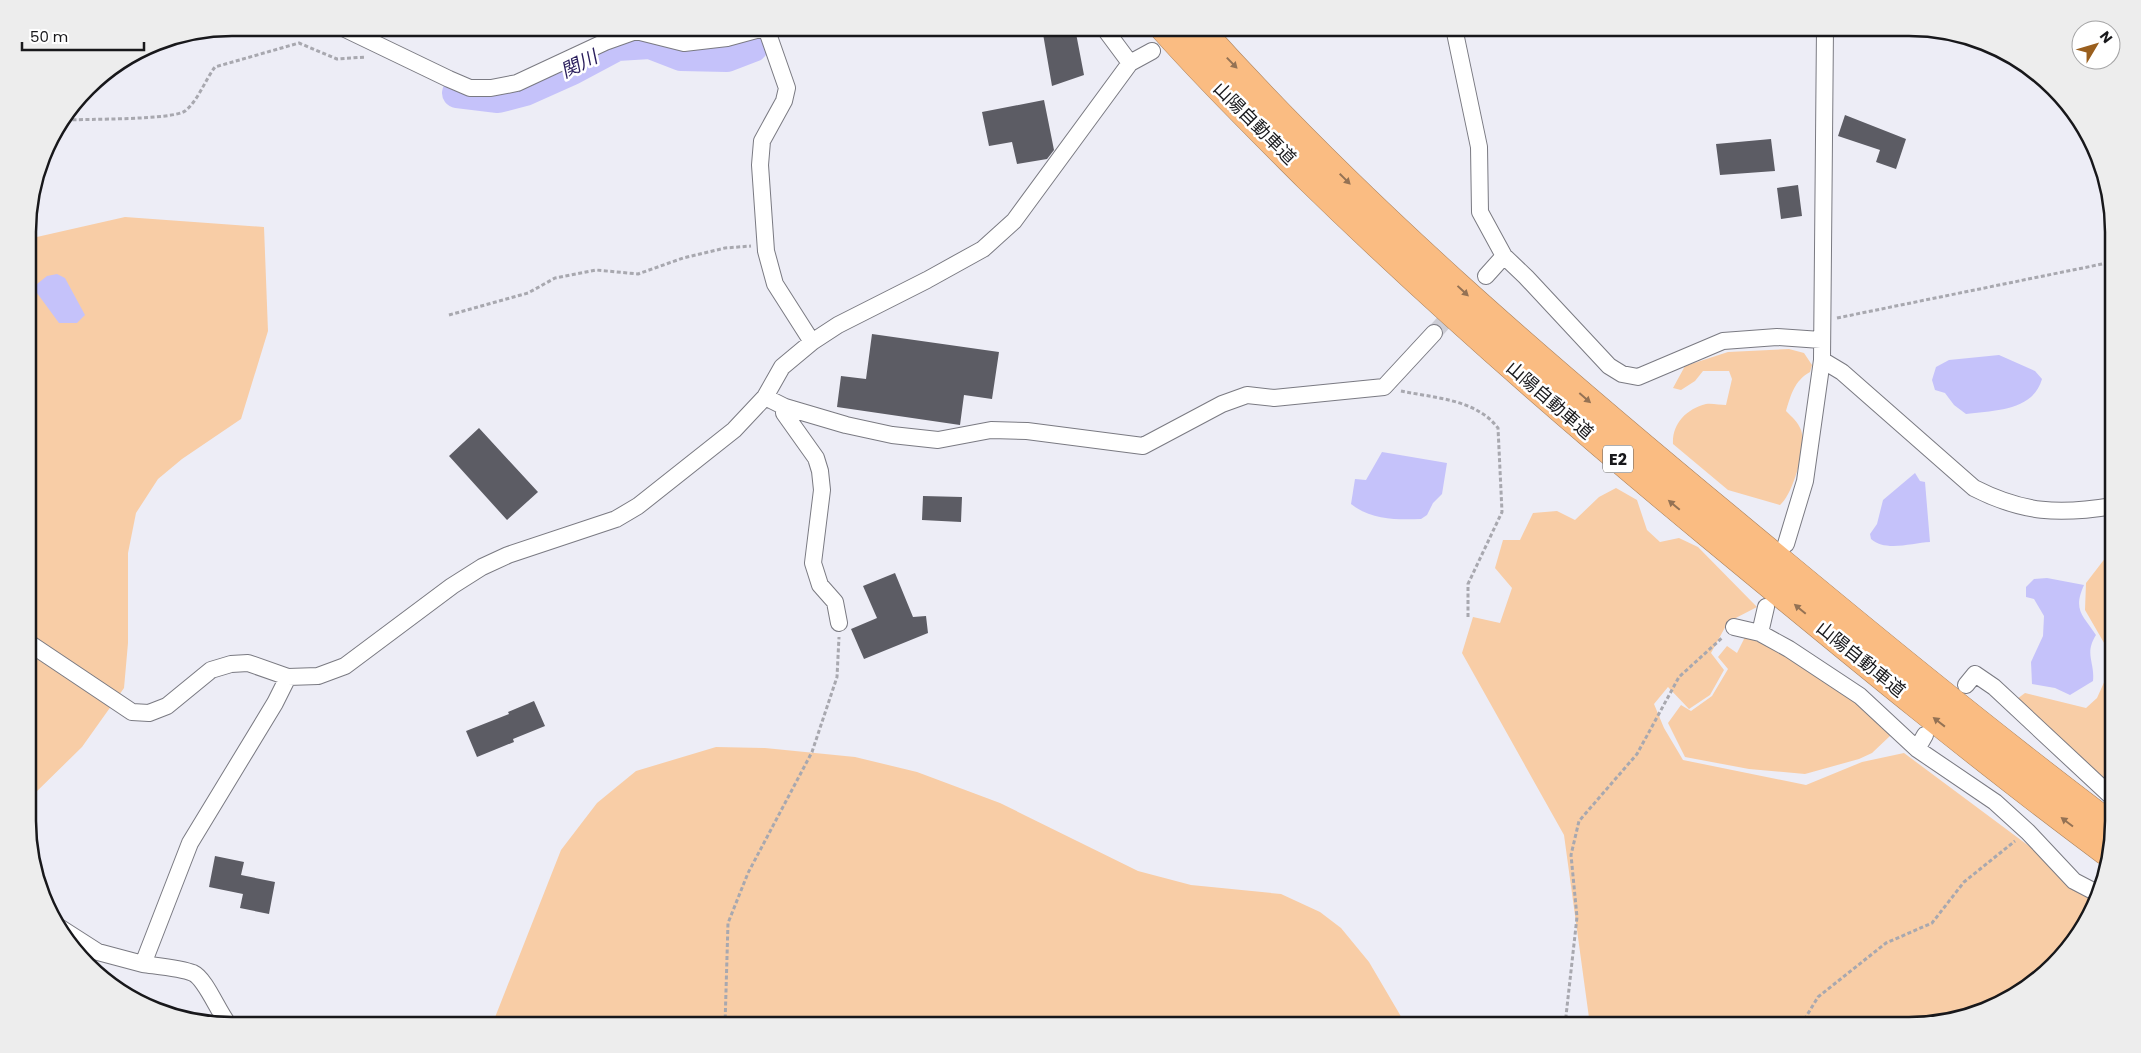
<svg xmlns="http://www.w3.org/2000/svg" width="2141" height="1053" viewBox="0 0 2141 1053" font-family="Poppins,'Noto Sans JP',sans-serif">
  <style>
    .green { fill: #f8cda6 }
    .water { fill: #c5c2fa }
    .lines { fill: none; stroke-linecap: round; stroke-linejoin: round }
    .river { stroke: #c5c2fa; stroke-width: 30 }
    .building { fill: #5c5c64 }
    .minor-tunnel { stroke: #cdcdd5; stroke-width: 16; stroke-dasharray: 16 8; stroke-linecap: butt }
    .minor-casing { stroke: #7a7a82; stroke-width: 18 }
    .motorway-casing { stroke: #ab835e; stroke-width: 29 }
    .path { stroke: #a8a8af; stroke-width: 3; stroke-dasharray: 4 2.5; stroke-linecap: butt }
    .minor { stroke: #fff; stroke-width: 16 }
    .motorway { stroke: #fabc82; stroke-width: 28 }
    .oneway { fill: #947254 }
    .labels { text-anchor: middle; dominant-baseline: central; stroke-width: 5; stroke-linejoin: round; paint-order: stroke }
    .shield { fill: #fff; stroke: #5d5d5f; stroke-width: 1 }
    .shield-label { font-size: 16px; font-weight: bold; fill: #18181b }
    .street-label { font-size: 18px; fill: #18181b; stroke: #fff }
    .water-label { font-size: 19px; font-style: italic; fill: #2a1e5d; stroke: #fff }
    .rim { fill: none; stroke: #18181b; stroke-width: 2.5 }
  </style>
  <rect width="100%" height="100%" fill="#ededf6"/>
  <path class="green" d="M125,217L264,227L268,331L241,419L182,459L158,479L136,513L128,553V643L124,688L82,747L29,799L28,239Z
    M1789,349L1804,353L1812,365L1810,372C1794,381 1791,395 1786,411C1792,417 1798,422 1801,430C1807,446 1793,494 1780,505L1728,490L1673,444C1672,424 1686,409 1706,404C1712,403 1720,405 1726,405L1732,379L1729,371H1703L1695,381L1681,390L1673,388L1685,366L1728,352Z
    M1616,488L1637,500L1647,530L1660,542L1679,538L1698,547L1757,607L1728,622L1711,653L1724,670L1710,695L1689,709L1668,687L1654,704L1664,728L1683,760L1806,785L1862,762L1904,753L2096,896C2084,948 2024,998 1974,1015C1958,1020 1939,1022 1922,1025H1590L1564,835L1462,653L1473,617L1500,623L1512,588L1495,568L1503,540H1520L1533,513L1557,511L1575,520L1599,497Z
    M2113,548V795L2017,699L2025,693L2086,708L2097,698L2106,678L2107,648L2085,610L2086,583Z
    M1747,633L1859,700L1891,735L1872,753L1859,759L1805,774L1749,769L1685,757L1668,723L1681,705L1691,711L1712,696L1728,669L1718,657L1727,646L1737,653Z
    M716,747L765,748L855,757L917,772L1000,803L1138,871L1191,885L1281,894L1320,912L1341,928L1369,962L1406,1025H492L561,850L597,803L636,771Z"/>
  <path class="water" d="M57,274L65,278L85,315L77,323H59L37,293V284L47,276Z
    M1999,355L2035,371L2042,379C2033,411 1995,410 1966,414L1954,405L1945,393L1935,390L1932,380L1936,367L1949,360Z
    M1382,452L1447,463L1442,494L1433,503L1427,515L1421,519C1398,520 1371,520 1351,504L1355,479L1366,480Z
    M1915,473L1920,481L1925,482L1930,542C1912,543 1885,552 1871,539L1870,534L1877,524L1883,500Z
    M2047,578L2084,585C2073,610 2082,614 2096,635C2084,654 2095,662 2093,681L2070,695L2055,688L2032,684L2031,662L2043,636L2044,616L2034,599L2026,597V587L2034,579Z"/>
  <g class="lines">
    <path class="river" d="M457,93L498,98L525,91L572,70L617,46L650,44L681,56L727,57L753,47L754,40"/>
  </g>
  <path class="building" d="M1042,28H1075L1084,75L1052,86Z
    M1044,100L1054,150L1047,159L1017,164L1012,142L989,146L982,112Z
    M1845,115L1906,139L1896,169L1876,162L1880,150L1838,136Z
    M1771,139L1775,171L1720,175L1716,144Z
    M1798,185L1802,216L1781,219L1777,188Z
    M872,334L999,352L992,399L964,395L960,425L837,407L841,376L866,379Z
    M479,428L538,492L507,520L449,456Z
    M923,496L962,497L961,522L922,520Z
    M895,573L913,617L926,616L928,633L864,659L851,629L877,618L863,586Z
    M534,701L545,726L513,739L514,742L477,757L466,731L509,714L508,712Z
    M215,856L244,862L241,875L275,882L269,914L240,908L243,894L209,887Z"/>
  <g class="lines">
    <path class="minor-tunnel" d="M1434,333L1486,276"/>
    <g class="minor-casing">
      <path id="minor" d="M343,28L449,79L470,88H491L517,83L605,42L636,31L684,43L727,38L764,28
        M766,28L787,88L784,101L762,141L760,165L766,251L775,284L812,342
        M1104,28L1130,63
        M1454,28L1479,147L1480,212L1504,256L1526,277L1609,366L1622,374L1638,377L1723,341L1777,337L1821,340
        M1486,276L1504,256
        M1822,360L1842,372L1974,488C2023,513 2059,515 2113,506
        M765,397L785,407L846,425L892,435L938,440L991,430L1027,431L1143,446L1222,404L1247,395L1274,398L1384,387L1434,333
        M785,407L784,413L816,458L820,471L822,490L813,563L820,585L835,602L839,623
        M1786,544L1805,481L1822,360L1825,28
        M1734,627L1760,633L1789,649L1860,696L1917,749L1995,802L2028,832L2074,881L2097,893
        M1760,633L1766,607
        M29,643L132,712L149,713L167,706L211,670L231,664L248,663L288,677L318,676L345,666L452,586L482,567L508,555L616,519L638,506L734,430L765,397L782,367L812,342L838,325L927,280L983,249L1014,221L1130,63L1152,51
        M1966,685L1975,674L1994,687L2113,798
        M1917,749L1925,735
        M59,927L98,952L143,964L190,843L275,703L288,677
        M143,964C157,966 181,968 193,973C206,979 218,1012 229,1025"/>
    </g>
    <g class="motorway-casing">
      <path id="motorway" d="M1164,28C1210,80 1259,128 1308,177C1436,302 1570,419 1708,533C1839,641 1970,750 2106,851
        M1198,28C1359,208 1545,367 1731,521C1856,625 1982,729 2112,827"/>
    </g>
    <path class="path" d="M66,120C86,119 173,120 185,111C198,101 205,80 215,67L299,43L337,59L366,57
      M449,315L528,293L555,278L596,270L638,274L683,258L725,248L751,246
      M1837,318L2112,262
      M1401,391C1434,398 1476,399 1498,428L1502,512L1468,584V618
      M725,1025L728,923L748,873L812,752L837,677L839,637
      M1565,1025L1577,917L1571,855L1579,821L1637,754L1679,677L1723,637
      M1801,1025L1818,997L1886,943L1932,923L1964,882L2015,841"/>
    <use href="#minor" class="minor"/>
    <use href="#motorway" class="motorway"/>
  </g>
  <defs><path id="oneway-solid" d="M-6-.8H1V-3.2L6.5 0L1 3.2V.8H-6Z" transform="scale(1.25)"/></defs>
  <g class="oneway">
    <use href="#oneway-solid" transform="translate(1232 63) rotate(46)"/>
    <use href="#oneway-solid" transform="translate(1345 179) rotate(45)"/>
    <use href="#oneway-solid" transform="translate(1463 291) rotate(43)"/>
    <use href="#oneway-solid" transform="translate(1585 398) rotate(41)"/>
    <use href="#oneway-solid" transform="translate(1674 505) rotate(-140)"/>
    <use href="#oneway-solid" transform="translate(1800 609) rotate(-140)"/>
    <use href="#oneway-solid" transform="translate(1939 722) rotate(-142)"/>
    <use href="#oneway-solid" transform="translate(2067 822) rotate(-143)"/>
  </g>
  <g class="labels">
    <rect class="shield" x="1603" y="445.5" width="30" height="27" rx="4"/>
    <g class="shield-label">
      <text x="1618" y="459">E2</text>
    </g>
    <g class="street-label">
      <text transform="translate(1255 123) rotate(45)">山陽自動車道</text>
      <text transform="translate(1550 400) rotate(41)">山陽自動車道</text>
      <text transform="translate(1861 659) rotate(39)">山陽自動車道</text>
    </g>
    <g class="water-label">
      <text transform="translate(579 64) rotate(-26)">関川</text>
    </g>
  </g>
  <path d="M0 0H2141V1053H0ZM232 36H1909A196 196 0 0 1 2105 232V821A196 196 0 0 1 1909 1017H232A196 196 0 0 1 36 821V232A196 196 0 0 1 232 36Z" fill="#ededed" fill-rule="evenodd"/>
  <path class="rim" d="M232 36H1909A196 196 0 0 1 2105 232V821A196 196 0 0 1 1909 1017H232A196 196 0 0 1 36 821V232A196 196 0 0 1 232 36Z"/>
  <g transform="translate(2096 45) rotate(52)"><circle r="24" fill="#ffffff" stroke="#a3a3a4"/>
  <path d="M0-4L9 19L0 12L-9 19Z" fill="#9a5f1e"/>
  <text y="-8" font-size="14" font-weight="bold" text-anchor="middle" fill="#18181b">N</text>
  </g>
  <path d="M22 42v8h122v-8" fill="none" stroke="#18181b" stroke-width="2.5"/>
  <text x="30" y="42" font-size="15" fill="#18181b" stroke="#ffffff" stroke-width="4" paint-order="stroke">50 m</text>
</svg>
